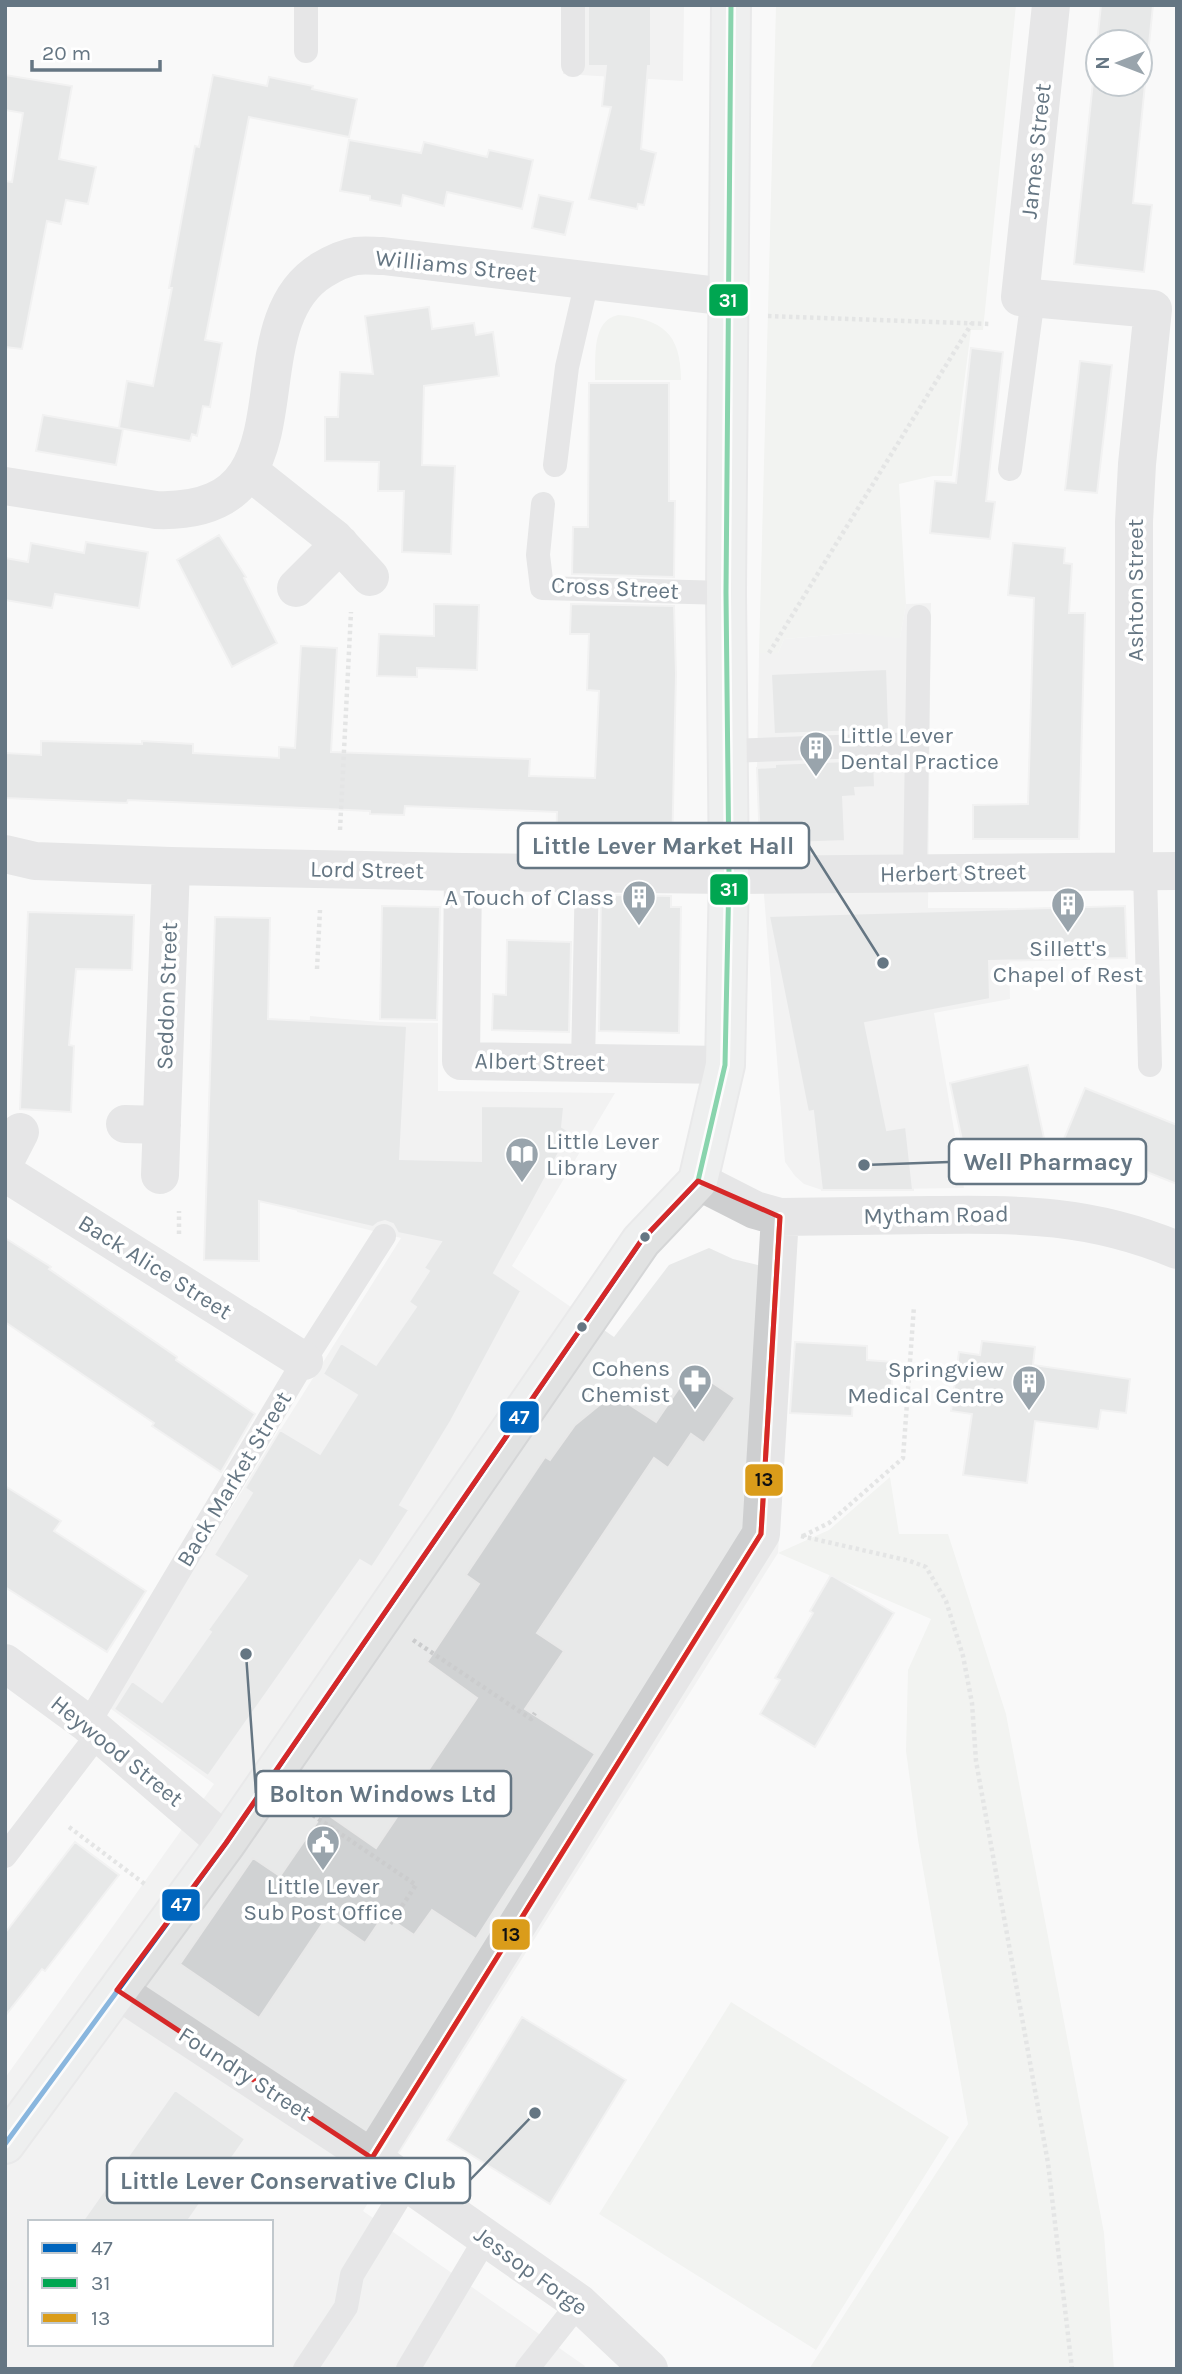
<svg xmlns="http://www.w3.org/2000/svg" width="1182" height="2374" viewBox="0 0 1182 2374" font-family="Karla,sans-serif">
  <style>
    .built { fill: #e8e9e9; fill-rule: evenodd }
    .green { fill: #e8ebe6 }
    .building { fill: #d0d2d3; stroke: #e8e8e8; stroke-width: 2; fill-rule: evenodd }
    .lines { fill: none; stroke-linecap: round; stroke-linejoin: round }
    .primary-casing { stroke: #d5d6d7; stroke-width: 42 }
    .path { stroke: #cbcccd; stroke-width: 4.5; stroke-dasharray: 3.5 3.5; stroke-linecap: butt }
    .service { stroke: #cecfd0; stroke-width: 24 }
    .minor { stroke: #cecfd0; stroke-width: 38 }
    .primary { stroke: #e1e2e2; stroke-width: 38 }
    .bus-1-casing { stroke: #fff; stroke-width: 10 }
    .bus-2-casing { stroke: #fff; stroke-width: 10 }
    .bus-3-casing { stroke: #fff; stroke-width: 10 }
    .bus-1 { stroke: #0065bd; stroke-width: 5 }
    .bus-2 { stroke: #00a651; stroke-width: 5 }
    .bus-3 { stroke: #da9c1a; stroke-width: 5 }
    .marked { fill: none; stroke: #d62828; stroke-width: 5; stroke-linejoin: round }
    .bus-dot { fill: #657683; stroke: #fff; stroke-width: 2.5 }
    .labels { text-anchor: middle; dominant-baseline: central; stroke-width: 7; stroke-linejoin: round; paint-order: stroke }
    .street-label { font-size: 23px; fill: #657683; stroke: #fff }
    .poi-label { font-size: 23px; fill: #657683; stroke: #fff; text-anchor: end }
    .leader { fill: none; stroke: #657683; stroke-width: 2.5 }
    .callout-dot { fill: #657683; stroke: #fff; stroke-width: 2.5 }
    .callout { fill: #fff; stroke: #657683; stroke-width: 2.5 }
    .callout-label { font-size: 24px; text-anchor: middle; font-weight: bold; fill: #657683 }
    .line-badge { stroke: #fff; stroke-width: 2.5 }
    .badge-label { font-size: 19px; text-anchor: middle; font-weight: bold; fill: #fff }
    .pale-badge-label { font-size: 19px; text-anchor: middle; font-weight: bold; fill: #111 }
  </style>
  <rect width="100%" height="100%" fill="#f9f9f9"/>
  <path class="built" d="M562,5H684L683,81L563,74Z
    M931,603L928,908H1008L1010,999L934,1013L964,1188L822,1190L804,1184L795,1176L785,1162L760,844L757,768L759,653H778L784,639L854,633L900,637L906,604Z
    M310,1016L380,1022L438,1023V1091L615,1093L512,1266L614,1337L669,1265L709,1248L733,1259L795,1274L778,1553L363,2211L585,2366L583,2369H5V2078L214,1784L107,1706L401,1238L297,1212ZM30,2222H271V2344H30Z"/>
  <path class="green" d="M776,5H1016L983,330H971L952,476H933L899,484L906,604L900,638L854,633L784,639L778,653H759Z
    M618,315C662,319 681,333 681,380H595C596,358 591,321 618,315Z
    M890,1477L899,1534H948L1006,1714L1104,2233L1114,2369H809L968,2124L918,1840L906,1751L908,1670L931,1619L778,1553L829,1530Z
    M731,2002L949,2137L816,2350L599,2214Z"/>
  <path class="building" d="M588,5H651V66H648L641,149L656,153L644,205L638,204L637,209L589,199L611,107L602,106L606,66H588Z
    M1101,5H1153L1133,203L1152,205L1144,272L1074,264ZM1098,42H1140V84H1098Z
    M5,75L72,86L59,159L96,167L88,204L66,200L61,224L47,221L22,349L5,347V181L12,182L23,113L5,110Z
    M213,75L267,86L269,77L313,86L312,89L357,99L349,137L249,117L205,340L222,343L210,407L203,406L197,436L192,434L190,441L119,428L127,381L153,386L172,288H169L195,146L199,147Z
    M349,140L421,153L424,142L487,157L489,150L533,160L522,209L447,192L444,206L403,195L401,206L370,200V196L340,191Z
    M539,195L573,202L565,235L532,228Z
    M429,307L432,329L474,323L476,335L493,332L499,376L424,386L422,465L455,466L451,554L402,552L404,491H378L379,462L325,461V417H338L340,372L373,374L365,316Z
    M971,348L1003,352L986,501L995,502L990,539L930,533L935,481L956,483Z
    M1080,361L1112,365L1097,493L1065,490Z
    M589,383H669V501H675L674,577L572,574L573,527H588Z
    M43,415L123,429L116,465L36,451Z
    M219,535L246,577L244,578L277,643L232,667L177,560Z
    M86,542L148,552L139,608L55,594L52,608L5,600V558L28,562L31,543L84,553Z
    M1013,543L1065,548L1064,563L1072,564L1069,613H1085L1079,839H973V805L1028,804L1034,598L1008,595Z
    M434,604L479,605L477,670L417,668V677L377,676L379,634L434,636Z
    M571,604L674,606L676,674L672,852H600V850L556,848L557,812L405,806L404,815L370,814V811L128,800L127,803L5,798V753L41,755V741L142,744V741L193,744V753L279,758V747L295,748L301,646L337,648L331,752L530,759L529,776L595,778L599,691L587,690L589,634H570Z
    M887,669L889,730L774,734L771,674Z
    M874,760L875,787L855,788L856,796L843,797L845,841L760,844L757,768L775,767V764Z
    M601,895L671,896V907H681L679,1033L599,1031Z
    M382,906L440,907L437,1020L380,1019Z
    M1125,906L1127,958L989,961L990,999L865,1023L887,1130L906,1127L913,1190H822L813,1111L808,1112L769,916Z
    M28,912L134,915L132,970L76,969L69,1045L74,1046L71,1112L20,1109Z
    M215,917L270,918L268,1019L407,1026L400,1159L481,1161V1106L564,1107L562,1127L570,1132L494,1273L521,1291L451,1421L400,1505L409,1510L372,1567L360,1560L208,1776L114,1709L132,1681L162,1702L211,1632L208,1630L247,1576L214,1555L252,1493L245,1488L280,1430L320,1454L357,1395L323,1374L341,1343L376,1365L416,1307L409,1302L429,1271L424,1268L441,1242L398,1233L393,1224L385,1221L378,1223L373,1227L259,1201V1261L204,1260Z
    M507,940L571,942L569,1032L492,1030L493,994L506,995Z
    M1028,1065L1044,1138L990,1150L988,1140L963,1145L950,1083Z
    M1085,1088L1177,1125V1184L1064,1139Z
    M5,1238L51,1267L49,1269L177,1357L176,1360L255,1414L221,1472L152,1426L154,1423L5,1322Z
    M982,1341L1035,1347L1033,1365L1130,1379L1126,1413L1101,1410L1098,1429L1035,1421L1027,1483L963,1475L972,1414L951,1411L959,1352L980,1355Z
    M795,1342L867,1346V1360L893,1362L891,1397L853,1395L852,1416L790,1413Z
    M692,1369L735,1398L704,1443L691,1434L668,1468L654,1458L537,1633L564,1651L525,1709L595,1754L476,1939L432,1910L414,1935L384,1915L365,1943L327,1917L259,2018L180,1964L253,1858L280,1876L324,1812L376,1848L477,1698L427,1662L479,1584L466,1575L545,1457L550,1460L575,1425L613,1394L656,1422Z
    M5,1486L61,1521L54,1531L146,1591L107,1652L5,1587Z
    M831,1575L894,1613L815,1747L760,1714L780,1680L775,1678L813,1613L810,1611Z
    M75,1842L119,1875L45,1971L42,1969L5,2016V1933Z
    M522,2017L626,2080L550,2204L447,2140Z
    M175,2090L245,2139L187,2222H82Z"/>
  <g class="lines">
    <g class="primary-casing">
      <path id="primary" d="M5,2144L226,1843L641,1241L698,1181L725,1065L729,875L726,593L731,5"/>
    </g>
    <path class="path" d="M768,316L990,324
      M769,653L972,323
      M340,830L351,612
      M317,969L320,910
      M179,1234V1211
      M801,1536L910,1561L926,1567L946,1601L963,1656L972,1703L976,1761L1048,2163L1072,2369
      M803,1536L829,1523L903,1458L914,1306
      M413,1640L531,1719L535,1713
      M301,1807L416,1885L390,1924
      M69,1827L146,1885"/>
    <path class="service" d="M306,5V51
      M573,65V5
      M555,465L567,367L587,281
      M1010,469L1033,298
      M543,504L538,555L542,588L726,593
      M728,751L917,744
      M1145,872L1150,1065
      M915,874L919,617
      M583,1063L587,873
      M88,1724L304,1361L384,1236
      M5,1856L99,1733
      M305,2369L346,2307L352,2275L408,2183
      M408,2369L486,2238
      M527,2369L579,2303"/>
    <path class="minor" d="M1051,5L1020,297L1153,309L1137,464L1134,522V872
      M249,471L335,539L370,577
      M5,486L156,510C323,516 228,328 322,270C332,264 344,258 356,256C365,255 374,256 383,256L728,297
      M296,588L340,544
      M5,854L35,861L171,866L463,872L729,875L1177,871
      M463,872L461,1061L725,1065
      M125,1124L162,1125
      M5,1161L20,1132
      M5,1173L304,1361
      M160,1175L171,866
      M698,1181L755,1210L780,1217C830,1216 880,1216 930,1215C1021,1214 1091,1214 1177,1250
      M5,1663L88,1724L226,1843
      M117,1990L372,2158L579,2303L649,2369
      M372,2158L761,1534L780,1217"/>
    <use href="#primary" class="primary"/>
    <g class="bus-1-casing">
      <path id="bus-1" d="M5,2144L226,1843L641,1241L698,1181"/>
    </g>
    <g class="bus-2-casing">
      <path id="bus-2" d="M698,1181L725,1065L729,875L726,593L731,5"/>
    </g>
    <g class="bus-3-casing">
      <path id="bus-3" d="M372,2158L761,1534L780,1217"/>
    </g>
    <use href="#bus-1" class="bus-1"/>
    <use href="#bus-2" class="bus-2"/>
    <use href="#bus-3" class="bus-3"/>
  </g>
  <path d="M0 0H1182V2374H0ZM698,1181L780,1217L761,1534L372,2158L117,1990L226,1843L641,1241Z" fill="#f9f9f9" fill-opacity=".55" fill-rule="evenodd"/>
  <path class="marked" d="M698,1181L780,1217L761,1534L372,2158L117,1990L226,1843L641,1241Z"/>
  <defs>
    <g id="building-pin" transform="scale(1.75)"><path d="M0 17L-7.5 6A9.5 9.5 0 1 1 7.5 6Z" fill="#99a4ac" stroke="#fff"/><path d="M-4-6H4V6H1V3H-1V6H-4ZM-2.5-4.3h1.7v1.8h-1.7ZM.8-4.3h1.7v1.8H.8ZM-2.5-1h1.7V.8h-1.7ZM.8-1h1.7V.8H.8Z" fill="#fff"/></g>
    <g id="library-pin" transform="scale(1.75)"><path d="M0 17L-7.5 6A9.5 9.5 0 1 1 7.5 6Z" fill="#99a4ac" stroke="#fff"/><path d="M-6-4Q-3-5.5-.7-3.5V5Q-3 3-6 4ZM6-4Q3-5.5 .7-3.5V5Q3 3 6 4Z" fill="#fff"/></g>
    <g id="pharmacy-pin" transform="scale(1.75)"><path d="M0 17L-7.5 6A9.5 9.5 0 1 1 7.5 6Z" fill="#99a4ac" stroke="#fff"/><path d="M-2-6h4v4h4v4h-4v4h-4v-4h-4v-4h4Z" fill="#fff"/></g>
    <g id="civic-pin" transform="scale(1.75)"><path d="M0 17L-7.5 6A9.5 9.5 0 1 1 7.5 6Z" fill="#99a4ac" stroke="#fff"/><path d="M-.6-6.5H3V-4.5H.6V-3L4-1V1h2V6H-6V1h2V-1L-.6-3ZM-1.2 2.5V6h2.4V2.5Z" fill="#fff"/></g>
  </defs>
  <g fill-rule="evenodd">
    <use href="#building-pin" x="816" y="748"/>
    <use href="#building-pin" x="639" y="897"/>
    <use href="#building-pin" x="1068" y="904"/>
    <use href="#library-pin" x="522" y="1154"/>
    <use href="#pharmacy-pin" x="695" y="1381"/>
    <use href="#building-pin" x="1029" y="1382"/>
    <use href="#civic-pin" x="323" y="1842"/>
  </g>
  <g class="bus-dot">
    <circle cx="645" cy="1237" r="6"/>
    <circle cx="582" cy="1327" r="6"/>
  </g>
  <g class="labels">
    <g class="street-label">
      <text transform="translate(1036 151) rotate(-84)">James Street</text>
      <text transform="translate(456 266) rotate(6)">Williams Street</text>
      <text transform="translate(615 588) rotate(3)">Cross Street</text>
      <text transform="translate(1135 590) rotate(-90)">Ashton Street</text>
      <text transform="translate(367 870) rotate(1)">Lord Street</text>
      <text transform="translate(953 873) rotate(-1)">Herbert Street</text>
      <text transform="translate(167 996) rotate(-88)">Seddon Street</text>
      <text transform="translate(540 1062) rotate(1)">Albert Street</text>
      <text transform="translate(936 1215) rotate(-1)">Mytham Road</text>
      <text transform="translate(155 1267) rotate(32)">Back Alice Street</text>
      <text transform="translate(234 1479) rotate(-59)">Back Market Street</text>
      <text transform="translate(117 1751) rotate(39)">Heywood Street</text>
      <text transform="translate(245 2074) rotate(33)">Foundry Street</text>
      <text transform="translate(531 2271) rotate(36)">Jessop Forge</text>
    </g>
    <g class="poi-label">
      <text x="840" y="735" text-anchor="start">Little Lever<tspan x="840" dy="26">Dental Practice</tspan></text>
      <text x="614" y="897">A Touch of Class</text>
      <text x="1068" y="948" text-anchor="middle">Sillett's<tspan x="1068" dy="26">Chapel of Rest</tspan></text>
      <text x="546" y="1141" text-anchor="start">Little Lever<tspan x="546" dy="26">Library</tspan></text>
      <text x="670" y="1368">Cohens<tspan x="670" dy="26">Chemist</tspan></text>
      <text x="1004" y="1369">Springview<tspan x="1004" dy="26">Medical Centre</tspan></text>
      <text x="323" y="1886" text-anchor="middle">Little Lever<tspan x="323" dy="26">Sub Post Office</tspan></text>
    </g>
  </g>
  <path class="leader" d="M883 963L809 846M864 1165L949 1162M246 1654L256 1793M535 2113L470 2180"/>
  <g class="callout-dot">
    <circle cx="883" cy="963" r="7"/>
    <circle cx="864" cy="1165" r="7"/>
    <circle cx="246" cy="1654" r="7"/>
    <circle cx="535" cy="2113" r="7"/>
  </g>
  <g class="callout">
    <rect x="518" y="823" width="291" height="45" rx="7"/>
    <rect x="949" y="1139" width="197" height="45" rx="7"/>
    <rect x="256" y="1771" width="255" height="45" rx="7"/>
    <rect x="107" y="2158" width="363" height="45" rx="7"/>
  </g>
  <g class="callout-label">
    <text x="663" y="854">Little Lever Market Hall</text>
    <text x="1048" y="1170">Well Pharmacy</text>
    <text x="383" y="1802">Bolton Windows Ltd</text>
    <text x="288" y="2189">Little Lever Conservative Club</text>
  </g>
  <g class="line-badge">
    <rect x="708" y="283" width="41" height="34" rx="7" fill="#00a651"/>
    <rect x="709" y="873" width="40" height="33" rx="7" fill="#00a651"/>
    <rect x="499" y="1400" width="41" height="34" rx="7" fill="#0065bd"/>
    <rect x="744" y="1463" width="40" height="34" rx="7" fill="#da9c1a"/>
    <rect x="161" y="1888" width="40" height="34" rx="7" fill="#0065bd"/>
    <rect x="491" y="1918" width="40" height="33" rx="7" fill="#da9c1a"/>
  </g>
  <g class="badge-label">
    <text x="728" y="307">31</text>
    <text x="729" y="896">31</text>
    <text x="519" y="1424">47</text>
    <text x="181" y="1911">47</text>
  </g>
  <g class="pale-badge-label">
    <text x="764" y="1486">13</text>
    <text x="511" y="1941">13</text>
  </g>
  <rect width="1182" height="2374" fill="none" stroke="#657683" stroke-width="14"/>
  <rect x="28" y="2220" width="245" height="126" fill="#ffffff" stroke="#c1c8cd" stroke-width="2"/>
  <rect x="42" y="2243" width="35" height="10" fill="#0065bd" stroke="#c1c8cd" stroke-width="2"/>
  <text x="91" y="2255" font-size="21" fill="#657683">47</text>
  <rect x="42" y="2278" width="35" height="10" fill="#00a651" stroke="#c1c8cd" stroke-width="2"/>
  <text x="91" y="2290" font-size="21" fill="#657683">31</text>
  <rect x="42" y="2313" width="35" height="10" fill="#da9c1a" stroke="#c1c8cd" stroke-width="2"/>
  <text x="91" y="2325" font-size="21" fill="#657683">13</text>
  <g transform="translate(1119 63) rotate(270)"><circle r="33" fill="#ffffff" stroke="#c1c8cd" stroke-width="2"/>
  <path d="M0-5L12 26L0 18L-12 26Z" fill="#99a4ac"/>
  <text y="-10" font-size="19" font-weight="bold" text-anchor="middle" fill="#657683">N</text>
  </g>
  <path d="M32 60v10h128v-10" fill="none" stroke="#657683" stroke-width="3.5"/>
  <text x="42" y="60" font-size="21" fill="#657683" stroke="#ffffff" stroke-width="5" paint-order="stroke">20 m</text>
</svg>
